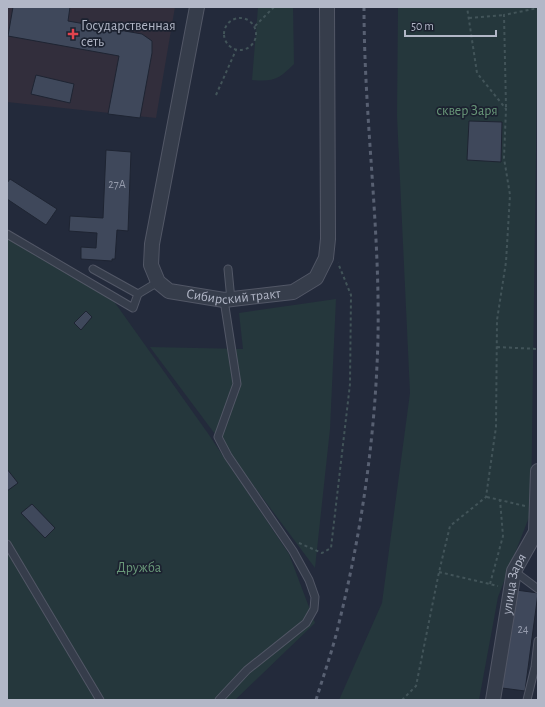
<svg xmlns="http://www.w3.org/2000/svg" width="545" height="707" viewBox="0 0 545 707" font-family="'Alegreya Sans',sans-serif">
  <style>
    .medical { fill: #322e3c }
    .green { fill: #25373c }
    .building { fill: #3f485b; stroke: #1e2432 }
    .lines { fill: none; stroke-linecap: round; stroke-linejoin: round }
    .service-casing { stroke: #525766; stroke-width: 9 }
    .minor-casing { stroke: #525766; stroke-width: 16 }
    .path { stroke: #425459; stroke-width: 2; stroke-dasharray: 3 3; stroke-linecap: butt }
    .service { stroke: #363d4b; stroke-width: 7 }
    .minor { stroke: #363d4b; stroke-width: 14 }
    .rail { stroke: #586072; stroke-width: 3; stroke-dasharray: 4 4; stroke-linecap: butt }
    .health-dot { fill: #e0444e; stroke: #1c2230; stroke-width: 1.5 }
    .labels { text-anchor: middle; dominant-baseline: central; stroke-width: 3.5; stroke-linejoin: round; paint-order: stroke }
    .number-label { font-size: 12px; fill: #959bac }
    .poi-label { font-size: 14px; fill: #b2b7c7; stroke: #1c2230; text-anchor: start }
    .park-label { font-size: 14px; fill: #699879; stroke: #1c2230 }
    .street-label { font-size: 14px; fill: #b2b7c7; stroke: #1c2230 }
  </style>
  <rect width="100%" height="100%" fill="#232a3b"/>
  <path class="medical" d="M7,7H175L156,118L7,102Z"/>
  <path class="green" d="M258,7H293L294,64C279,79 274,82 252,80Z
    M398,7H538L531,512L498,597L479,700H339L382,603L410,393L397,116Z
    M7,232L113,300L207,432L289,554L315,623L235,700H7Z
    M336,299L330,429L315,568L150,347L243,349L239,313Z"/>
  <path class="building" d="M13,7H70L68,21L142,34L152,41V53L140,118L108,114L119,56L8,36Z
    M36,75L74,84L70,103L31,94Z
    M469,121L502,122L501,162L467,160Z
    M106,150L131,152L128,231L117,230L115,259H112V261L81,259V247L96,248L97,233L69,231L70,216L103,218Z
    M10,179L57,209L46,225L7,199V183Z
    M86,311L92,317L81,330L74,323Z
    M7,469L18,483L7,491Z
    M32,504L55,528L45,538L21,513Z
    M516,590L538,593L525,691L502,688Z"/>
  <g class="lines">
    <g class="service-casing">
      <path id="service" d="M7,234L133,308L138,294L158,282
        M93,269L138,294
        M228,269L231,300
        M7,544L100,700
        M514,571L538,589
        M219,700L247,670L306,623L314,609L315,597L309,580L293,551L228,456L218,437L237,384L224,300
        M527,700L535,667L538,641"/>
    </g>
    <g class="minor-casing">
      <g id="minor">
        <path id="s1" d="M197,7L152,244L151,265L158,282L169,291L224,300L293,292L316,278L326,258L328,239L327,7"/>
        <path id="s2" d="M493,700L514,571L536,532L538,471"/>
      </g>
    </g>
    <path class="path" d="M224 34a16 16 0 1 1 32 0a16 16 0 1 1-32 0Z
      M469,18L504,15
      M255,26L274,7
      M216,95L236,50
      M506,107L504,15L538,8
      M497,347L538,349
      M487,497L525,506
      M299,543L322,553L331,548L350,384L351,295L338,263
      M439,572L498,586
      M490,584L503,536L500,500
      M402,700L416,686L439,572L450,526L486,497L496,427L497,320L506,262L510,195L504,158L506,109L477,73L467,7"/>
    <use href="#service" class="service"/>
    <use href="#minor" class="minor"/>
    <path class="rail" d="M316,700C324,674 333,649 339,623C360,538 373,452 377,365C383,246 364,126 364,7"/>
  </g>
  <path class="health-dot" d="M71 28h4v4h4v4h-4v4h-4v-4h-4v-4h4z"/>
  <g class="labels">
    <g class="number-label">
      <text x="117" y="184">27А</text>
      <text x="523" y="629">24</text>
    </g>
    <g class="poi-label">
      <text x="81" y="26">Государственная<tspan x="81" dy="16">сеть</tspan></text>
    </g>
    <g class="park-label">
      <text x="467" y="111">сквер Заря</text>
      <text x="139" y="568">Дружба</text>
    </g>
    <g class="street-label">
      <text stroke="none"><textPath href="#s1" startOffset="360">Сибирский тракт</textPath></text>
      <text stroke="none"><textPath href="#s2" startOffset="118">улица Заря</textPath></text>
    </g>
  </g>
  <rect width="545" height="707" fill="none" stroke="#b2b7c7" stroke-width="16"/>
  <path d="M405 30v6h91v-6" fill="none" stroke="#b2b7c7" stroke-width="2"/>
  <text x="411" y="30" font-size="12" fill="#b2b7c7" stroke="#1c2230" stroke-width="3" paint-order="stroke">50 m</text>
</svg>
